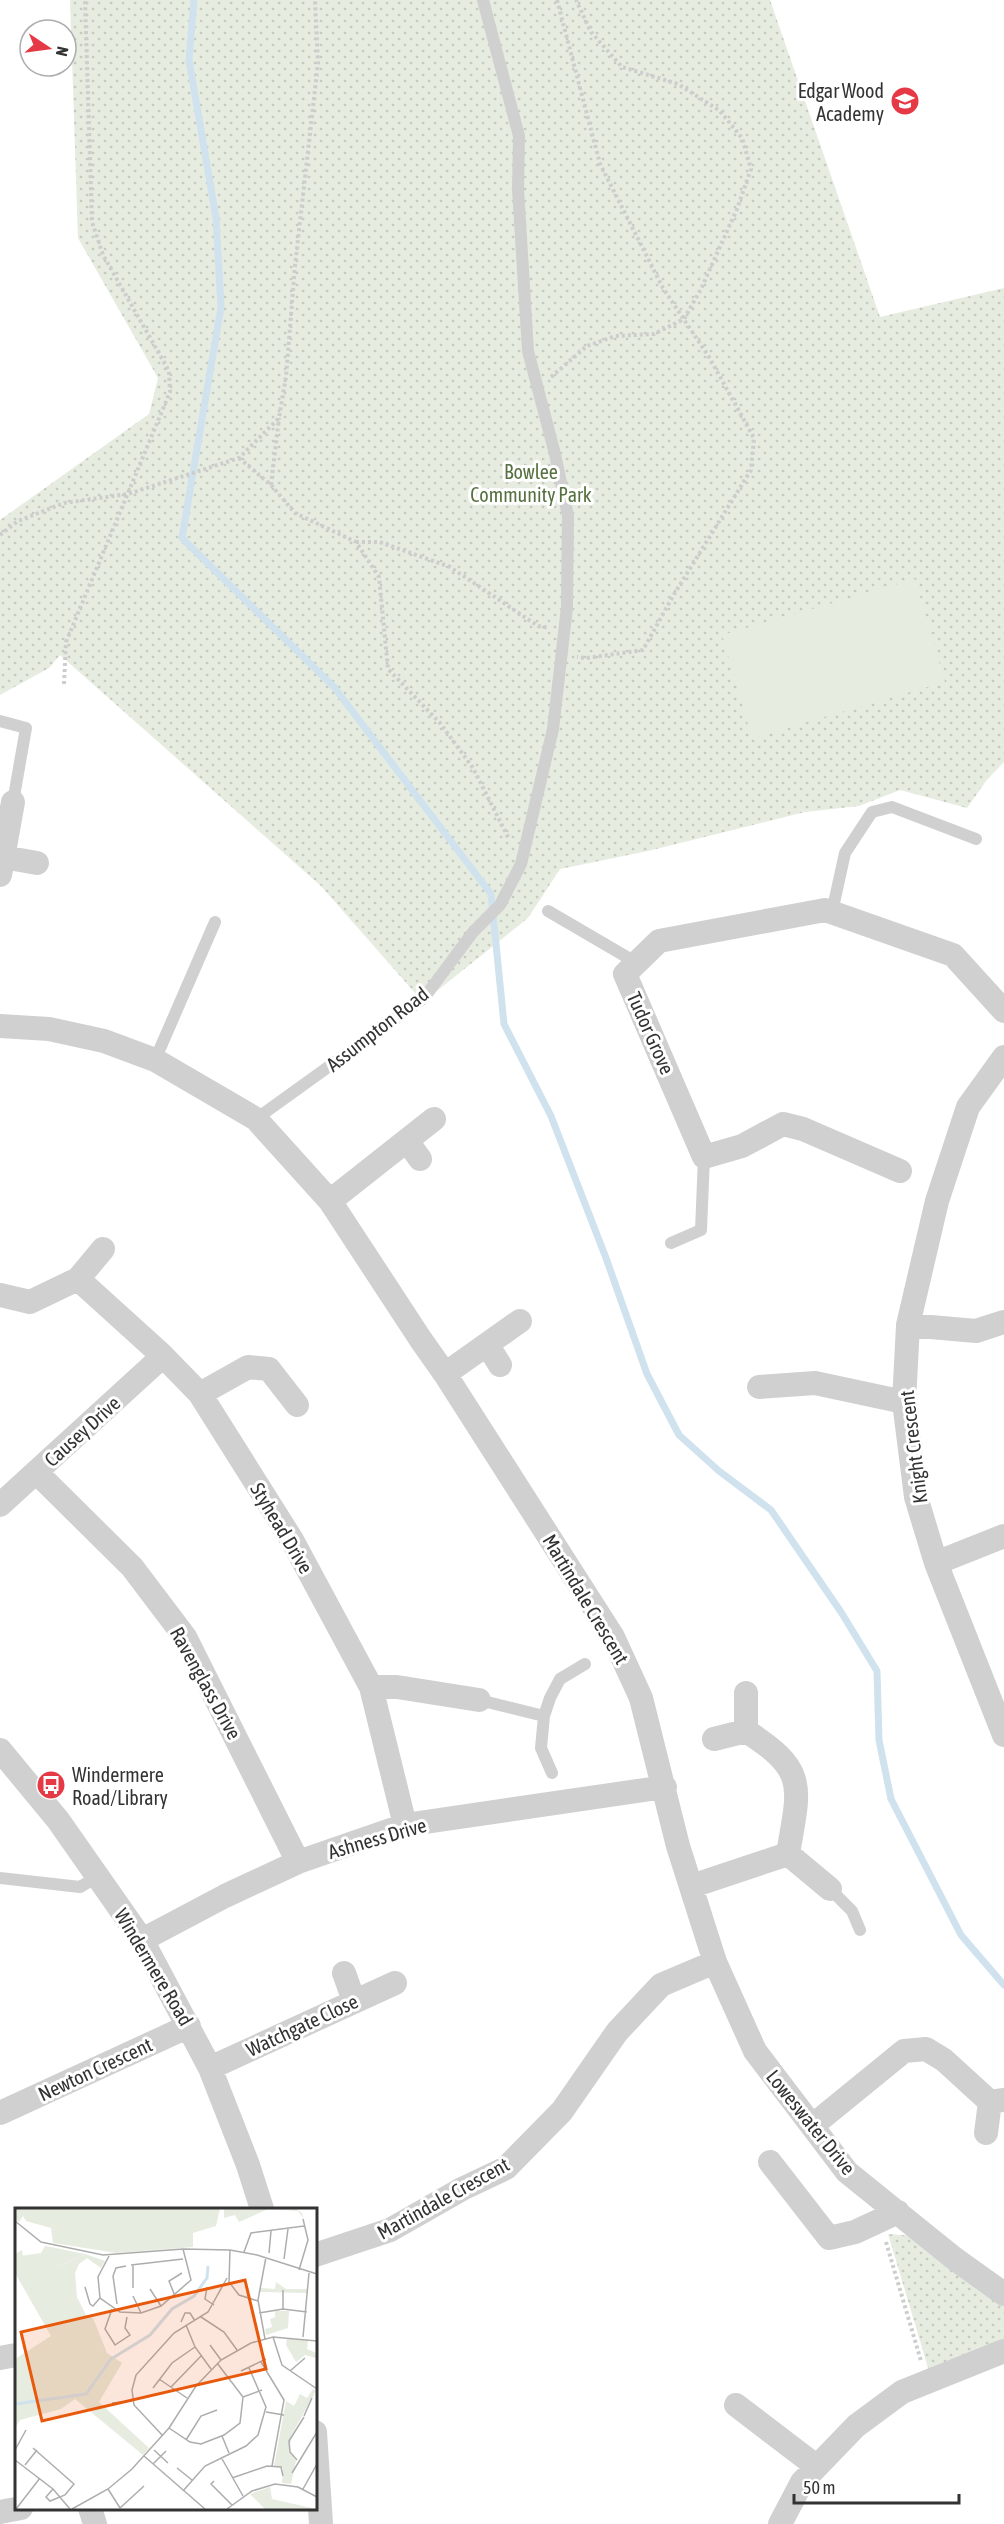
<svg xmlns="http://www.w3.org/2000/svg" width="1004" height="2524" viewBox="0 0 1004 2524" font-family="'Asap Condensed',sans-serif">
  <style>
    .grass { fill: url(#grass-dots) }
    .garden { fill: #e6ecdf }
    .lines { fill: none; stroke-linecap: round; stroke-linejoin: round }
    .stream { stroke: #cfe2ee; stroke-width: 7 }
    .path { stroke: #cdcdcd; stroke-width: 4; stroke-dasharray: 3 3; stroke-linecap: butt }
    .service { stroke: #d0d0d0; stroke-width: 12 }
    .minor { stroke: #d0d0d0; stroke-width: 24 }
    .labels { text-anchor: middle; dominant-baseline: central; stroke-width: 6; stroke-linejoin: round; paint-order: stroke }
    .poi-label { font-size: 20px; fill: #333; stroke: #fff; text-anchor: end }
    .park-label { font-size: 20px; fill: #56703f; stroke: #fff }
    .street-label { font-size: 20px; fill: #333; stroke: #fff }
    .inset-river { fill: none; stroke: #cfe2ee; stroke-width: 3 }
    .inset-road { fill: none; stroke: #adadad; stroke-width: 1.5 }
    .view { fill: #e8590c; fill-opacity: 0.15; stroke: #e8590c; stroke-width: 3 }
    .inset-edge { fill: none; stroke: #333; stroke-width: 3 }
  </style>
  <defs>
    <pattern id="grass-dots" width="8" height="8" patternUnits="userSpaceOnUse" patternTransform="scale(1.5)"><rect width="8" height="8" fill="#e6ecdf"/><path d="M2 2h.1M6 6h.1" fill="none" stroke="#c6cbc0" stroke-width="1.8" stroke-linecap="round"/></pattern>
  </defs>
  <rect width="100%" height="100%" fill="#fff"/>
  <path class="grass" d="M70,0H770L880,317L1004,288V762L986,781L967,808L900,790L859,806L805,812L648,851L560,869L528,918L423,1002L321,886L60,655L49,668L0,695V520L149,414L158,378L78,238Z
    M888,2234L916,2236L1004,2301V2346L929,2371Z"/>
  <path class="garden" d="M915,579L945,682L752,738L722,635Z"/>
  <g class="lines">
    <path class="stream" d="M194,0L189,60L216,218L221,307L182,538L334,687L491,894L504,1024L551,1116L606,1258L647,1374L679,1435L719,1471L771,1510L841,1612L877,1671L879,1740L891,1799L961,1935L1004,1985"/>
    <path class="path" d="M557,0L600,164L663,288L709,357L754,438L751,470L673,596L643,650L587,658L577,657
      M551,377L587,346L615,336L654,334L684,319L701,289L737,209L751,169L742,138L720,111L678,84L622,67L591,32L576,0
      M239,458L271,485L295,513L356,542L379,577L388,669L440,723L473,768L509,839
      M271,485L279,418
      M0,535L18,521L64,503L128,494L239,458L279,418L286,377L295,266L318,63L315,0
      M356,542H380L450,567L538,626L549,628
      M64,684L66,642L170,392L169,371L103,255L92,222L85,0
      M886,2242L921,2361"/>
    <path class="service" d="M0,721L26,728L13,802
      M548,911L637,963
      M832,912L845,853L872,812L892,807L976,839
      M155,1060L215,922
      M256,1119L424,998L473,932L500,905L521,864L553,729L567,607L568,516L555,454L528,351L518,189L519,136L483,0
      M671,1243L701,1230L704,1157
      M479,1700L544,1716
      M552,1773L541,1748L544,1716L550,1698L560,1679L585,1664
      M0,1878L80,1887L97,1877
      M830,1889L852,1911L860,1930"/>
    <path class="minor" d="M3,857L37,863
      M0,875L13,802
      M0,1026L49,1029L104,1041L155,1060L256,1119L330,1201L421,1340L445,1374L613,1637L641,1698L678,1846L715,1962L755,2051L847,2172L955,2259L1004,2294
      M1004,1057L968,1107L937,1201L908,1325L904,1402L916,1497L936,1563L1004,1735
      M407,1141L420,1159
      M900,1171L803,1129L783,1124L742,1146L704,1157L625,974L659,941L825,910L953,955L1004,1011
      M330,1201L434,1119
      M78,1279L163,1356L200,1394L292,1540L371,1687L405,1825
      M0,1295L30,1302L78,1279L103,1249
      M908,1325L976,1331L1004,1322
      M488,1346L500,1365
      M445,1374L520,1321
      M759,1387L815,1383L904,1402
      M200,1394L248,1367L269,1369L297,1405
      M36,1472L132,1567L185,1637L298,1862
      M0,1505L163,1356
      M936,1563L1004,1536
      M371,1687H397L479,1700
      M746,1731V1693
      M0,1750L58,1820L142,1940L210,2068L248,2165L262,2209
      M788,1854L830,1889
      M692,1886L788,1854C799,1787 809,1771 746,1731L714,1739
      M142,1940L225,1896L298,1862L405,1825L665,1787
      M344,1973L354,2001
      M210,2068L395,1983
      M0,2113L189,2026
      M812,2126L904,2051L926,2049L944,2060L990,2102L1004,2100
      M986,2133L990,2102
      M770,2162L829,2238L855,2232L898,2212
      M315,2255L390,2230L462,2189L506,2168L562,2111L617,2032L661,1985L715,1962
      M0,2358L16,2355
      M736,2405L816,2466
      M315,2432L321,2524
      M90,2508L95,2524
      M0,2512L21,2508
      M780,2524L802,2482L856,2426L902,2392L1004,2351"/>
  </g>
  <defs>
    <g id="school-disc" transform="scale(1.5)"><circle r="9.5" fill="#e63946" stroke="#fff"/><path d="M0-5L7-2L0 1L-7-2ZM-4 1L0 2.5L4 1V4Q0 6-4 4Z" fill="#fff"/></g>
    <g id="bus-disc" transform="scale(1.5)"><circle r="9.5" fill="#e63946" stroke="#fff"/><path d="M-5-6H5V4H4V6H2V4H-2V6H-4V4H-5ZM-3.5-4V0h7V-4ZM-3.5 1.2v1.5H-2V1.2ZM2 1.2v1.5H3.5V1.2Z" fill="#fff"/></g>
  </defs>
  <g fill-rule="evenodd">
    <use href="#school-disc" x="905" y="101"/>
    <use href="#bus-disc" x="51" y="1785"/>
  </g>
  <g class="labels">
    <g class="poi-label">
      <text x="884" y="90">Edgar Wood<tspan x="884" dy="23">Academy</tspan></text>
      <text x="72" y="1774" text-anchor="start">Windermere<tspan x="72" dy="23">Road/Library</tspan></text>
    </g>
    <g class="park-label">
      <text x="531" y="471">Bowlee<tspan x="531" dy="23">Community Park</tspan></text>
    </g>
    <g class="street-label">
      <text transform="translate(377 1029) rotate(-38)">Assumpton Road</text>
      <text transform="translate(651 1033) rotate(66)">Tudor Grove</text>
      <text transform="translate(82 1431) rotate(-42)">Causey Drive</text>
      <text transform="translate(913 1447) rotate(-97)">Knight Crescent</text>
      <text transform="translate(282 1528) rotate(59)">Styhead Drive</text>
      <text transform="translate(586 1599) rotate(59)">Martindale Crescent</text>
      <text transform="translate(206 1683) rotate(61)">Ravenglass Drive</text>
      <text transform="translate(377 1838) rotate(-16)">Ashness Drive</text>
      <text transform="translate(154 1967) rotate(59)">Windermere Road</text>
      <text transform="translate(302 2025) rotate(-25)">Watchgate Close</text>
      <text transform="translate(95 2069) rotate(-25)">Newton Crescent</text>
      <text transform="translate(811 2122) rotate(51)">Loweswater Drive</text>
      <text transform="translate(443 2198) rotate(-29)">Martindale Crescent</text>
    </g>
  </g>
  <g transform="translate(15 2208)">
    <rect width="302" height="302" fill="#fff"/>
    <path d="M0,0H205L201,18L178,25V39L102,45L38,35L36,20L11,13L8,8L4,14L0,11ZM209,0H276L269,2L281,1L287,5L288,10L283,3L253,1L224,14L220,7L209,10ZM7,42L8,48L30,50L44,59L70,46L90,53L86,60L72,50L64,56L60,65L62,89L71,107L78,110L92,145L107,155L84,194L134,240L128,247L60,191L46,201L5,212L0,220V151L36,128L0,65V46ZM261,74L271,81H293L292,85L245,84V80L260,81ZM260,103H274L273,120L251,127L250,121L257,119L255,111L260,109ZM272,130L293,132L292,141L301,145V150L290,147L281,154L271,137ZM298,181L301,183L277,226L274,243L281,253L276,276L267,275L268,260L259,258L271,193L279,198L285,186L292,190ZM255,279L257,291L301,301H250L235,286Z" fill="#e6ecdf"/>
    <path d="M30,38L36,39L70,46L44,59L30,50L22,53L6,48L26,45Z" fill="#e6ecdf"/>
    <path class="inset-river" d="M0,196L71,186L96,151L135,127L157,101L179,88L192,70L193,58"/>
    <path class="inset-road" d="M0,13L26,34L88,47L168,41L215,42L242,47L302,66M215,42L214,74L224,87L243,93M229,44L236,25L289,18M254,45L256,23M94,48L83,69L85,90L105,104L126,105L146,98L176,72L168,41M269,51L273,21M116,57L168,51M118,57V80M284,62L293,32L288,11M70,79L75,96L78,98L85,90M192,79L190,91L199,97M135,81L146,98M268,82V101M118,88L126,105M160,88L154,73L167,65M102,96L98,68L101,60L111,58M97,101L90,121L100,137L115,127L110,120L112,109M244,105L268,101L292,104M186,109L209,124L222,142M166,114L170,105H175L180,113M171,117L180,139L196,161M258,129L267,157L302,181M288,129L294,65M250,131L243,92L251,49M195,137L206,152M246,154L269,192L257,258M226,163L251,151M275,163L290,150M144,171L172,190M156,179L186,148M138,180L157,155L180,139M228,189L247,182M97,195L117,193M251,204L269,207M289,208L297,190M154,220L175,234L186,236L209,227L225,215L228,189L202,155M148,228L119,197L117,182L121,167L159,125L193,104L212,70M207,228L214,245M171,232L186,208L202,202M18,240L59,276L50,287L35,293L31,289L38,281M0,242L11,222M139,242L153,255M129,248L190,301M206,249L228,288M0,252L38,281L55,301M282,252L275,244L274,233L289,209M138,256L151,243M10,257L22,242M162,260L177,272M277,265L302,224M217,270L252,258L266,259L268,268M199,273L196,276L217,297M93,281L105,300M288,281L302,256M168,283L190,258L231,238L243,227L251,199L234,160M105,300L129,278M1,301L25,270M57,301L93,281L117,261L154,220L181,178L206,152L236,135L258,129L302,133M212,301L237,283L260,276L283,279L302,289"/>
    <path class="view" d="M230,72L251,161L27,213L6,124Z"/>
    <rect width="302" height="302" class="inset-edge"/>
  </g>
  <g transform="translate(48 48) rotate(103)"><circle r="28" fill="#ffffff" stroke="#adadad" stroke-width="1.5"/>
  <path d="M0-4.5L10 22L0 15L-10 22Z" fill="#e63946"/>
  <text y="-9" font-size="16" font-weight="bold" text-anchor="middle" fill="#333333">N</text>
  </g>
  <path d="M794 2494v9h165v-9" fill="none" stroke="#333333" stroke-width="3"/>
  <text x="803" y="2494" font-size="18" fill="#333333" stroke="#ffffff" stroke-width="4.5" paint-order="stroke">50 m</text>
</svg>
